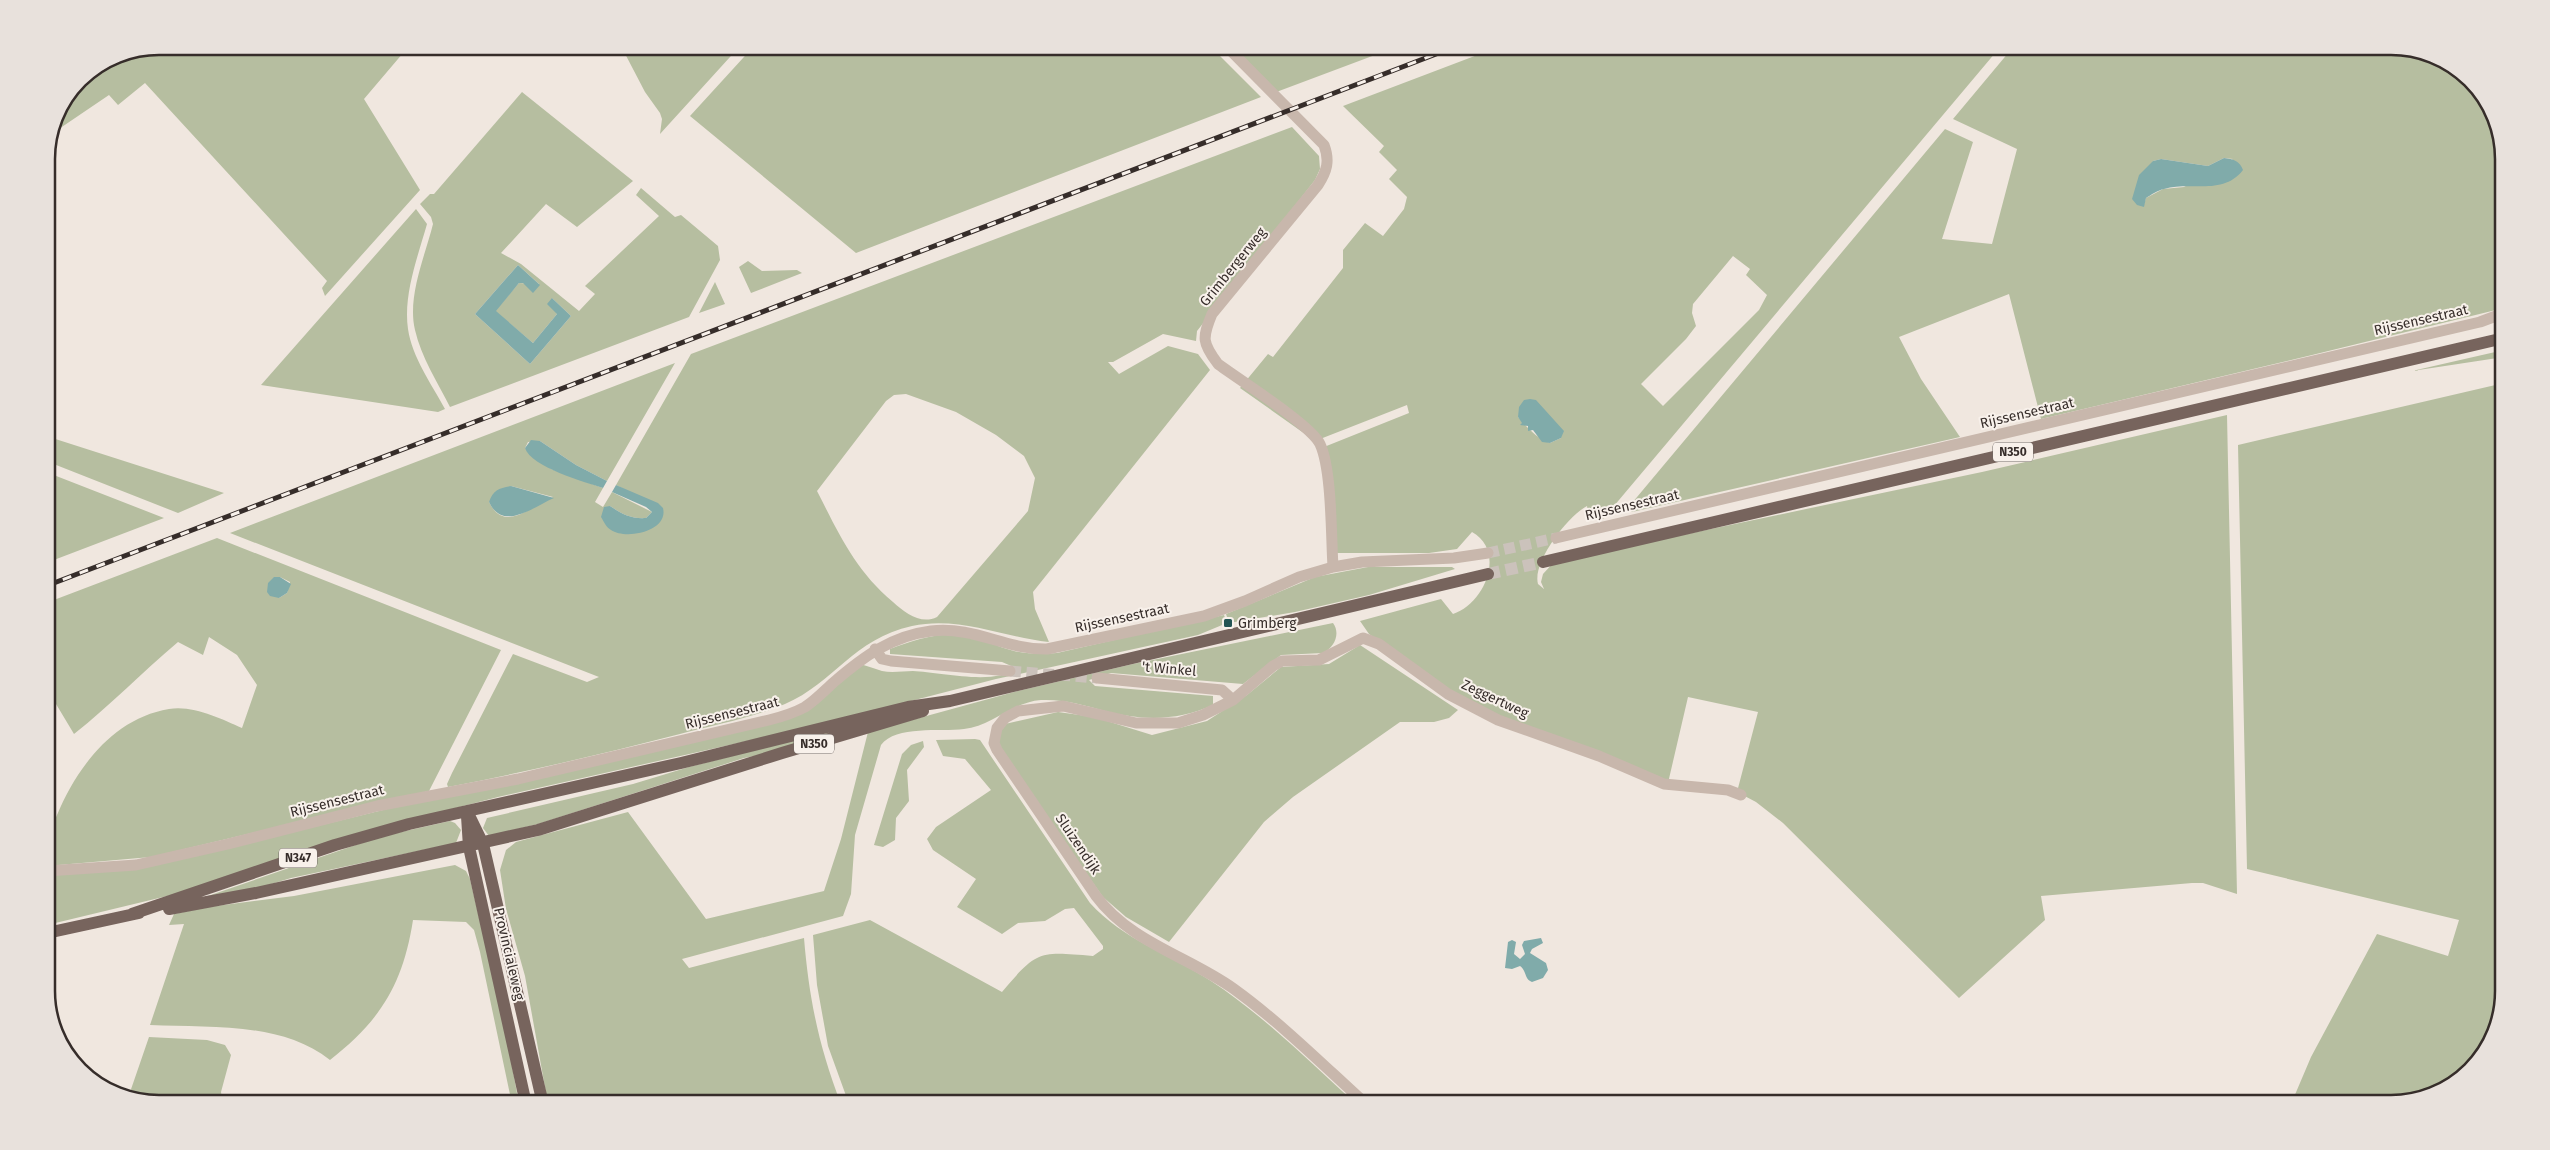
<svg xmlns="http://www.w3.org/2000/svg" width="2550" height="1150" viewBox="0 0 2550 1150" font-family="'Fira Sans',sans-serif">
	<rect width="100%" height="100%" fill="#f0e7df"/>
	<path fill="#b6bea0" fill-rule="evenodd" d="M159 46H409L364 99 420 190 325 296 322 288 327 281 145 83 118 105 109 95 50 135 55 116 79 79 116 55Z
		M621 46H740L660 134 662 119 660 113 645 92Z
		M754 46H1210L1261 97 856 253 690 116Z
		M1222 46H1399L1271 94Z
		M1501 46H2001L1603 519 1589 516 1587 506C1568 516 1532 562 1538 584L1544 589 1541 582 1543 574 1554 562 1982 472 2227 415 2237 894 2203 883H2192L2041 896 2045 920 1959 998 1783 823 1756 802 1737 792 1758 712 1688 697 1668 783 1494 714 1458 697 1369 634 1360 621 1441 599 1453 614C1484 604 1507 552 1472 532L1457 549 1429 553H1336L1319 449 1409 413 1407 405 1315 441 1240 388 1268 354 1273 357 1343 268V250L1365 223 1383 236 1404 209 1407 197 1389 179 1397 170 1379 152 1384 146 1343 106ZM1733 256 1750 269 1746 275 1767 295 1759 310 1663 406 1641 384 1686 339 1696 326 1692 313 1693 304ZM1520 415 1561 438 1550 443C1536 438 1527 427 1518 417Z
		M2014 46H2391L2434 55 2485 96 2504 152V308L2312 355 2041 419 2009 294 1899 337 1921 379 1960 437 1632 512 1628 508 1632 503 1945 129 1973 142 1942 239 1992 244 2017 149 1953 119ZM2224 158 2233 159 2184 187 2163 189 2146 198 2143 207 2153 161 2161 159 2208 166Z
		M522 92 633 181 577 227 546 204 501 253 521 264 579 311 595 294 585 286 659 216 636 195 641 188 675 217 681 215 718 246 720 260 689 317 450 407C438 383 421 357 415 330 407 297 425 256 433 224L431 217 420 204 430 194H434ZM518 265 539 284 519 283 495 311 533 343 557 314 552 298 571 316 530 364 475 314Z
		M1292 127 1319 156 1320 169 1315 180 1197 331 1196 341 1163 334 1113 362H1108L1119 374 1168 346 1198 354 1210 370 1033 592 1035 609 1049 642C1002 637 960 616 912 626 853 639 834 683 785 704 752 718 714 725 680 734 603 754 526 772 448 787L447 784 452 773 513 654 587 682 599 677 230 533 675 363 607 481 576 465 540 441 528 442 525 448 551 469 603 488 595 502 603 507 612 492 652 512 646 518C631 519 622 514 610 506L606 525 662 517 635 495 616 485 691 354ZM906 394 956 412 996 435 1024 456 1035 478 1028 511 937 617C921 625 905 613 893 602 855 570 839 534 817 491L886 401 894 395ZM511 486 553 497C547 501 538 504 532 508 515 518 500 524 489 502Z
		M416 209 427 224C418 256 403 295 408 329 412 357 432 385 445 409L438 412 261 385Z
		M748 261 762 271 797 270 802 273 751 293 739 267Z
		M715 282 725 304 699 313Z
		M2504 350V357L2412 371Z
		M2504 383V991L2495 1034 2453 1085 2391 1104H2315L2294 1097 2311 1057 2377 934 2448 956 2459 920 2247 869 2238 445Z
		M46 436 224 493 178 513 46 461Z
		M46 472 164 518 46 563Z
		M217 538 501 650 429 791 151 857 47 866C47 858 45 848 47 839 48 831 54 822 57 815 77 767 114 718 169 709 194 705 221 719 242 728L257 685 237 655 209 637 203 655 178 642C142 672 111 705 74 734L47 689 46 603ZM280 577 290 582 287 593 279 598Z
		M1368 567H1452L1455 569 1369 595 1295 612 1229 623 1226 614 1315 577Z
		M1224 615 1227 623 1198 635 996 679 818 725 498 797 386 826 188 891 47 925V875L215 851 424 800 776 722 860 664C868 666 875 669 882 671 892 673 903 671 913 671 939 672 996 686 1016 668L1002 662 890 654V649C914 640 941 631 966 636 983 639 998 647 1014 651 1029 654 1043 654 1057 653Z
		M1333 623C1341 634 1334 648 1323 653L1281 655 1243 684 1111 673 1089 680 1095 686 1213 696V705C1178 721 1142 721 1105 711 1084 705 1064 699 1041 700 1013 702 992 726 964 729 940 732 896 725 881 745L855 835 851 894 843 916 682 959 689 968 804 938C809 999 819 1047 841 1104H548L525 976 506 909 500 870 506 850 516 842 628 812 706 919 824 891 841 839 868 732 1014 692 1133 664Z
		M1360 645 1458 710 1449 718 1434 722H1400L1293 797 1264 822 1169 942 1126 917 1103 897 1000 752 997 738 1005 724 1058 712 1094 717 1152 735 1207 721 1247 695 1281 667 1329 664Z
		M927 706 771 753 744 758 538 824 489 836 483 828 487 818 633 784 689 767Z
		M975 739 980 740 1090 903C1122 939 1171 955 1211 981 1263 1015 1310 1062 1356 1104H1117L1109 1099 1095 1104H849L828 1046 817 985 813 935 870 920 1002 992C1038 949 1040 952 1093 956L1103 949V946L1074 908 1065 909 1045 921 1018 923 1002 934 957 907 976 879 933 850 927 839 936 827 991 790 965 759 943 756 936 740Z
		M923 741 924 747 907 770 909 801 896 818 895 840 883 847 874 845 902 754 911 745Z
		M450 821 455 823 461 830 456 843 291 878 258 888 202 898 379 837Z
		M455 865 466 871 470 879 505 1028 519 1104H512L480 952 474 930 466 922 413 920C403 984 381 1020 330 1060 280 1021 210 1028 150 1025L184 924 169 925 174 914 208 907 294 896Z
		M149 1037 207 1040 225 1045 231 1055 221 1092 223 1104H159L128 1098Z"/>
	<path fill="#80abaa" d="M2224 158C2233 159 2240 161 2243 170 2223 196 2191 181 2164 189 2158 190 2151 195 2146 198L2144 207 2137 205 2132 199 2139 175 2153 161 2161 159 2208 166Z
		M518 265 540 285 533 293 523 283H519L496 311 533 343 557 314 547 304 552 298 571 316 530 364 475 314Z
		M1530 399 1536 400 1564 431 1561 438 1550 443 1542 442 1533 430 1528 431V426L1520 425 1522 423 1518 417 1519 407 1524 400Z
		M531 440 540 441 576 465 607 481 603 488C585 482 531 467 525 448Z
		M616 485 658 503 663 508C669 532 625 540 611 530 606 527 604 522 601 517L604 507 610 506C622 514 631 519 646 518L652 512 646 507 612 492Z
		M511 486 554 498C533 507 503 532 489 502 493 490 499 488 511 486Z
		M274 577H280L291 584 287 593 279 598 270 596 267 592 268 583Z
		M1541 938 1543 943 1532 949 1530 953 1546 963 1548 970 1543 978 1532 982C1524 979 1527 971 1520 966L1512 969 1505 968 1508 942 1512 940 1516 942 1514 954 1520 959 1525 954 1522 945 1524 941Z"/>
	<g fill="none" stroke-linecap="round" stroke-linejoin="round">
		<path stroke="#cbc2bb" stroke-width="11" stroke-dasharray="11 5.5" stroke-linecap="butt" d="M1488 553 1556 538
			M1010 671 1097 678"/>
		<path stroke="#cbc2bb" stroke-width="12" stroke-dasharray="12 6" stroke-linecap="butt" d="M1488 574 1543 562"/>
		<path stroke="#c8b7ac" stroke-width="11" d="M1226 46 1324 145C1330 161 1327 171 1318 185L1212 314C1202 338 1202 343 1218 364 1238 379 1311 425 1320 444 1332 470 1331 536 1333 567
			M1556 538 2480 322 2504 313
			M875 649 882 659 891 661 1010 671
			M1097 678 1222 690 1233 700
			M47 871 136 865 228 844 377 806 518 779 769 720C781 717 794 713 805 707 816 700 825 690 834 682 863 657 891 636 931 631 975 626 1006 650 1047 649L1204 616 1245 601 1299 577 1333 567 1362 562 1454 558 1488 553
			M1366 1104C1323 1065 1281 1023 1234 989 1188 956 1131 943 1096 896L997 750 994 743 997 728 1005 718 1018 711 1063 706 1136 723H1178L1203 715 1233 700 1273 666 1282 661 1319 660 1363 638 1379 644 1448 694 1498 720 1599 756 1664 784 1728 790 1741 795"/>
		<path stroke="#77645d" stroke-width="12" d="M1543 562 2504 338
			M467 811 483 844 543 1104
			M467 816 469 847 526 1104
			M169 909 256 893 538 830 782 753 923 711
			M132 914 335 845 409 824 681 763 908 707 950 701 1488 574
			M47 933 139 913"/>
		<defs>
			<path id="rail" d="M46 586 1457 46"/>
		</defs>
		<use href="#rail" stroke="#362d2a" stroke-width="5"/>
		<use href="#rail" stroke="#f8f1eb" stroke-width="3" stroke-dasharray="9" stroke-linecap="butt"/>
	</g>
	<rect fill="#235454" stroke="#f8f1eb" stroke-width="2" x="1223" y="618" width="10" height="10" rx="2.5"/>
	<g text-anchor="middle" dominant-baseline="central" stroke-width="4" stroke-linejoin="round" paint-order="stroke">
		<g fill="#f8f1eb" stroke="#706864" stroke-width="1">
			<rect x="1993" y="442.5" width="40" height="19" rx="4"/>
			<rect x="794" y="734.5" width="40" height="19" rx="4"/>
			<rect x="279" y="848.5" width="38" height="19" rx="4"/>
		</g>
		<g font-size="12" font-weight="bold" fill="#362d2a">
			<text x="2013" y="452">N350</text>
			<text x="814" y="744">N350</text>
			<text x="298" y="858">N347</text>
		</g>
		<g font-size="14" fill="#362d2a" stroke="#f8f1eb">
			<text transform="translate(1233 267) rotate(-51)">Grimbergerweg</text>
			<text transform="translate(2421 320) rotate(-13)">Rijssensestraat</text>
			<text transform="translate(2027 413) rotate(-13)">Rijssensestraat</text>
			<text transform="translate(1632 505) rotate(-13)">Rijssensestraat</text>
			<text transform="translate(1122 618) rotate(-12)">Rijssensestraat</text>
			<text transform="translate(1169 669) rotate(5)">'t Winkel</text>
			<text transform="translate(1495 699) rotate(25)">Zeggertweg</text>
			<text transform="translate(732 713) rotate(-14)">Rijssensestraat</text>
			<text transform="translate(337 801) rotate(-14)">Rijssensestraat</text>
			<text transform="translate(1078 844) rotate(56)">Sluizendijk</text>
			<text transform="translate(509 954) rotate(77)">Provincialeweg</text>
		</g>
		<g font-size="14" fill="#362d2a" stroke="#f8f1eb" text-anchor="start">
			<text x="1238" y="623">Grimberg</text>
		</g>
	</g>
	<path d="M0 0H2550V1150H0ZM159 55H2391A104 104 0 0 1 2495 159V991A104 104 0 0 1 2391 1095H159A104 104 0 0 1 55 991V159A104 104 0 0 1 159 55Z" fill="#e8e1dc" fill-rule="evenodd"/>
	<path fill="none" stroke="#362d2a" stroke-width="2.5" d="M159 55H2391A104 104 0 0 1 2495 159V991A104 104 0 0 1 2391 1095H159A104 104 0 0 1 55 991V159A104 104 0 0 1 159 55Z"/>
</svg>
